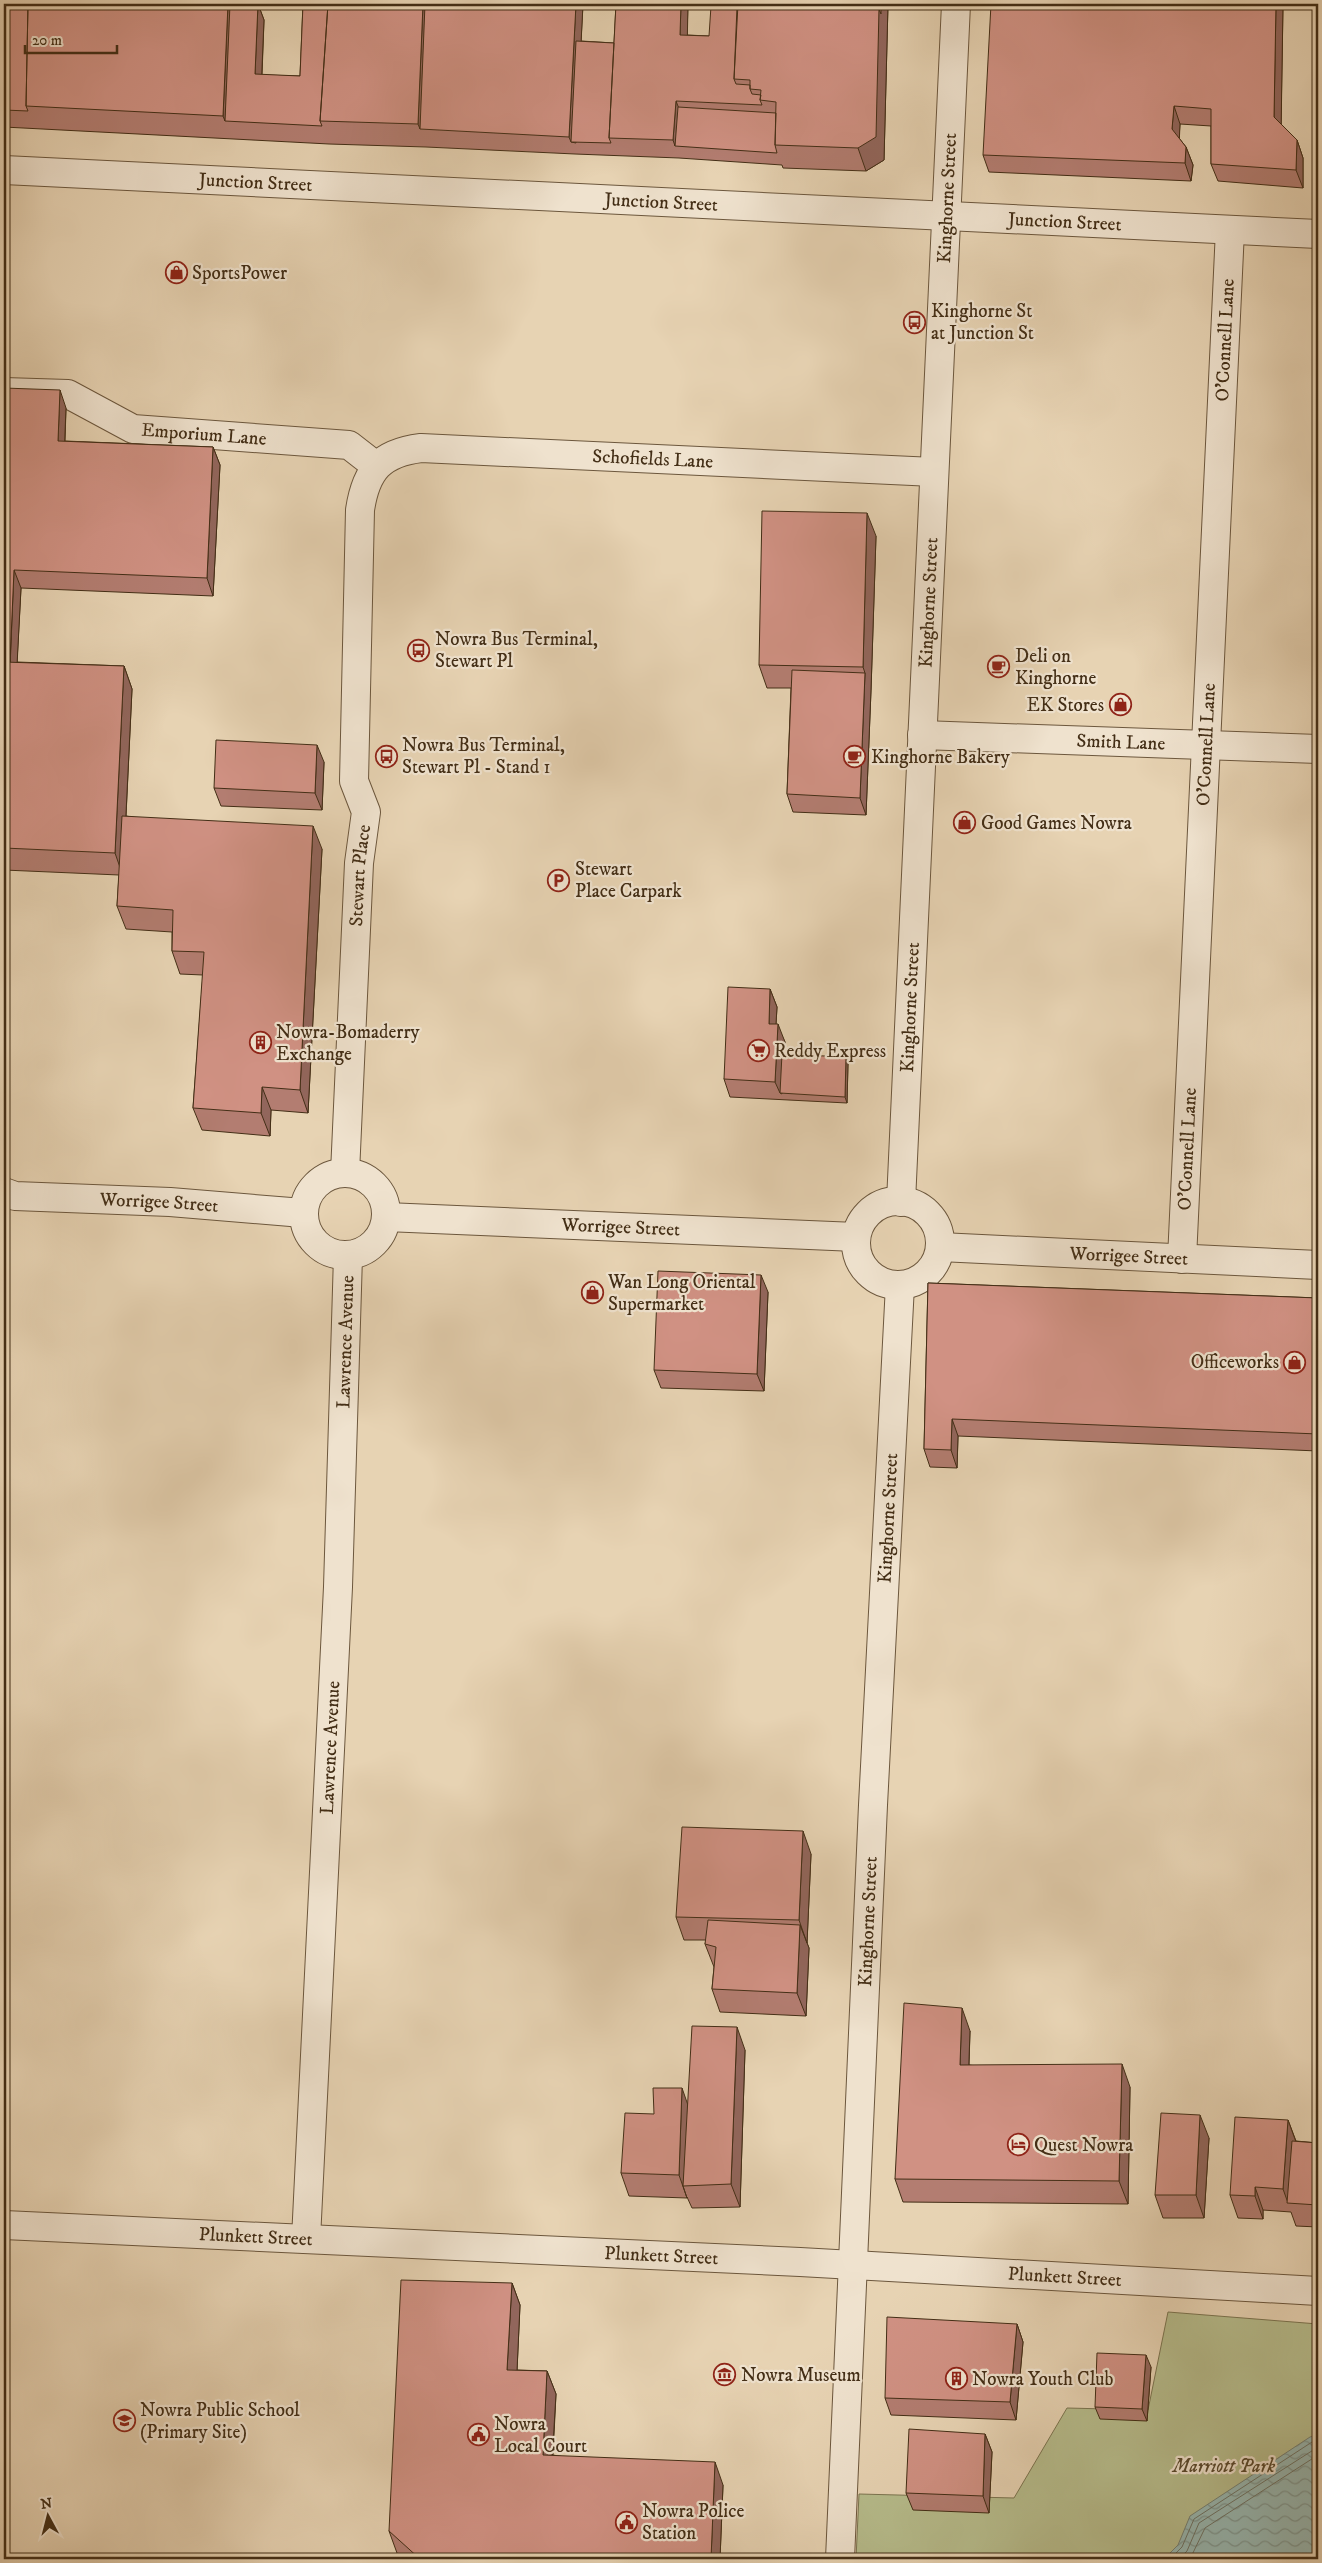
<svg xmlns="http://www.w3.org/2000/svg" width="1322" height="2563" viewBox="0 0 1322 2563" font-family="'IM FELL DW Pica',serif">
	<defs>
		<pattern id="water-waves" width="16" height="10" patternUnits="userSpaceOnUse" patternTransform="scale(1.25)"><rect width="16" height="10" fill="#97b7b1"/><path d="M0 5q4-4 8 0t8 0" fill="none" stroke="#7d958f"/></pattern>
	</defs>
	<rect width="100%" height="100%" fill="#e7d3b3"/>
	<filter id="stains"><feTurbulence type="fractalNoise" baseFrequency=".004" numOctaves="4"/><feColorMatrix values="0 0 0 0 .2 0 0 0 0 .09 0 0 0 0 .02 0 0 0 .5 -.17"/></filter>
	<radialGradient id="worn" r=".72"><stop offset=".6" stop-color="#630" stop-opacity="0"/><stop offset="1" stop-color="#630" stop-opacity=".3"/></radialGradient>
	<path fill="#b6bc8c" stroke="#7c7551" d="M1168 2312 1318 2324V2559H856L859 2494 1014 2498 1067 2408 1148 2410Z"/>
	<path fill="url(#water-waves)" stroke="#758073" d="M1318 2435V2559H1160L1165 2558 1178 2545 1190 2516 1310 2437Z"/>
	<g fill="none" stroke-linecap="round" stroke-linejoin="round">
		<path stroke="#6d7264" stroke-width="1" d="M1170 2559 1182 2547 1194 2519 1312 2442 1318 2440
			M1179 2559 1187 2551 1199 2523 1318 2447
			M1190 2559 1205 2528 1318 2455"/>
		<defs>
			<g id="minor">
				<path id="s1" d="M4 170 1318 234"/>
				<path id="s2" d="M4 392 68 394 133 429 349 445 376 466"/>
				<path id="s3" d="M922 735 1318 749"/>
				<circle cx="345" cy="1214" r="41"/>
				<path id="s4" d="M345 1173 359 863 366 812 354 781 360 510C366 470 381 453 421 448L934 472"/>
				<path id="s5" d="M4 1192 15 1196 170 1202 303 1213"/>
				<circle cx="898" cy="1243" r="42"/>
				<path id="s6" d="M901 1202 956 4"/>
				<path id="s7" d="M386 1217 856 1237"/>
				<path id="s8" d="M940 1247 1318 1265"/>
				<path id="s9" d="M1182 1259 1230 230"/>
				<path id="s10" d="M306 2239 338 1587 348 1256"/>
			</g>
			<g id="tertiary">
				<path id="s11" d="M4 2225 800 2262 1318 2291"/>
				<path id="s12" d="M840 2559 873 1805 900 1285"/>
			</g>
		</defs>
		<use href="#minor" stroke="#6c573d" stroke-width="30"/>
		<use href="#tertiary" stroke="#6c573d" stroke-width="30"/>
		<use href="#minor" stroke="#efe2ce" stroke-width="28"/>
		<use href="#tertiary" stroke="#efe2ce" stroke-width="28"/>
	</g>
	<path fill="#b37d71" stroke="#432e16" d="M4 4H258L264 20 262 75 300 76 303 4H583L581 41 614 43 616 4H688L687 35 709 36 737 7 738 4H888L884 160 866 171 783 168 782 165 679 158 575 154 426 147 329 144 4 127Z
		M1283 4 1281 124 1297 140 1303 158V188L1218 181 1211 164V126L1180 124 1179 138 1186 147 1193 165 1191 181 989 172 983 155Z
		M4 388 66 408 65 441 213 447 220 465 213 596 21 588 17 662 124 666 132 689 126 816 322 849 308 1113 271 1110 270 1136 202 1130 193 1108 203 975 180 974 172 951V932L126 929 117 906 119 875 4 870Z
		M876 536 871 690 866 815 793 812 787 794 791 688H767L759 665Z
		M324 762 322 810 221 806 214 788Z
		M770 989 777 1007 776 1024 785 1042 784 1055 848 1063 847 1103 730 1097 724 1079Z
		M928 1283 1318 1298V1451L958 1436 957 1468 930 1467 924 1449Z
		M768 1292 764 1391 661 1388 654 1370Z
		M811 1854 807 1943 809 1948 806 2016 720 2012 712 1989 714 1967 705 1944 706 1940H684L676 1917Z
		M970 2031 969 2065 1130 2087 1128 2204 903 2202 895 2179Z
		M745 2050 740 2207 692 2208 687 2197V2198L629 2196 621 2173 654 2114 688 2105Z
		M1288 2120 1296 2141 1318 2143V2227L1296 2226 1291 2212 1263 2210V2219L1238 2218 1230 2195Z
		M1209 2138 1204 2218H1163L1155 2195Z
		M512 2283 520 2305 517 2370 547 2371 556 2394 553 2455 723 2485 720 2559H404L397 2553 389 2531Z
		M1017 2324 1023 2342 1016 2420 891 2415 885 2398Z
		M1151 2367 1147 2421 1100 2419 1095 2407Z
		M985 2434 992 2452 989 2513 913 2510 906 2493Z"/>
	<path fill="#92665c" stroke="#432e16" d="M228 4H237L225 121 223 116Z
		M258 4 264 20 261 92 255 74Z
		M423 4H432L420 129 418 124Z
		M576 4H583L576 143 571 142 569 137Z
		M681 4H688L687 53 680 35Z
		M881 4H888L884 160 866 171 858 148 879 9Z
		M1276 4H1283L1281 135 1274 117Z
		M676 101 683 119 675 146 673 140Z
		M1174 106 1180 124 1179 147 1172 129Z
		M1297 140 1303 158V188L1296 170Z
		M1186 147 1193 165 1191 181 1185 163Z
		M60 390 66 408 64 458 58 441Z
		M213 447 220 465 213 596 207 578Z
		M867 513 876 536 871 690 866 815 860 798 865 673 863 667Z
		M14 570 21 588 16 685 10 668Z
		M124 666 132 689 123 876 115 853Z
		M317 745 324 762 322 810 315 793Z
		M313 826 322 849 308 1113 300 1090Z
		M770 989 777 1007 775 1041 769 1024Z
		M778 1024 785 1042 782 1094 780 1093 775 1082Z
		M846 1057 848 1063 847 1103 845 1097Z
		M262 1087 271 1110 270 1136 261 1113Z
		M761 1275 768 1292 764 1391 757 1374Z
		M952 1419 958 1436 957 1468 951 1450Z
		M803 1831 811 1854 807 1943 799 1920Z
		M800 1925 809 1948 806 2016 797 1993Z
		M962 2008 970 2031 968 2088 960 2065Z
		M737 2027 745 2050 740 2207 731 2184Z
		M1122 2064 1130 2087 1128 2204 1119 2181Z
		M682 2088 690 2111 683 2186 687 2198 679 2175Z
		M1200 2115 1209 2138 1204 2218 1196 2195Z
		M1288 2120 1296 2142 1288 2203 1283 2189Z
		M1255 2187 1263 2210V2219L1255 2196Z
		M512 2283 520 2305 516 2393 507 2370Z
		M1017 2324 1023 2342 1016 2420 1010 2402Z
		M1146 2355 1151 2367 1147 2421 1142 2409Z
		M547 2371 556 2394 551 2478 543 2455Z
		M985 2434 992 2452 989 2513 983 2496Z
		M715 2462 723 2485 720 2559H711Z"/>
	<path fill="#d09183" stroke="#432e16" d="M4 4H28L26 106 28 111 4 110Z
		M28 4H228L223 116 26 106Z
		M230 4H258L255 74 300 76 303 4H328L320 121 322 126 225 121Z
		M328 4H423L418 124 320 121Z
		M425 4H576L569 137 420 129Z
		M616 4H681L680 35 709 36 711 6 737 7 734 79 736 84 750 85V89L752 94 761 95 760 100 762 105 676 101 673 140 609 138Z
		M738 4H778L879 9 876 137 858 148 775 145 776 102 760 100 761 90 750 89V80L734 79Z
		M778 4H881V14L879 9Z
		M991 4H1276L1274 117 1297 140 1296 170 1211 164V109L1174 106 1172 129 1186 147 1185 163 983 155Z
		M576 41 614 43 609 138 611 143 571 142Z
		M678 107 776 113 775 145 777 153 675 146Z
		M4 388 60 390 58 441 213 447 207 578 14 570 10 662H4Z
		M762 511 867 513 863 667 759 665Z
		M4 662 124 666 115 853 4 848Z
		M792 670 865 673 860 798 787 794Z
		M216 740 317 745 315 793 214 788Z
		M122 816 313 826 300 1090 262 1087 261 1113 193 1108 204 952 172 951 173 910 117 906Z
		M728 987 770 989 769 1024H778L775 1082 724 1079Z
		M782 1054 846 1057 845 1097 780 1093Z
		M658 1271 761 1275 757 1374 654 1370Z
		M928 1283 1318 1298V1434L952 1419 951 1450 924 1449Z
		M682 1827 803 1831 799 1920 676 1917Z
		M708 1920 800 1925 797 1993 712 1989 716 1947 705 1944Z
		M904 2003 962 2008 960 2065 1122 2064 1119 2181 895 2179Z
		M692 2026 737 2027 731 2184 683 2186Z
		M653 2088H682L679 2175 621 2173 625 2113 654 2114Z
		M1161 2113 1200 2115 1196 2195H1155Z
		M1235 2117 1288 2120 1283 2189 1255 2187V2196L1230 2195Z
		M1292 2141 1318 2143V2205L1287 2203Z
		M401 2280 512 2283 507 2370 547 2371 543 2455 715 2462 711 2559H420L389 2531Z
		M887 2317 1017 2324 1010 2402 885 2398Z
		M1097 2353 1146 2355 1142 2409 1095 2407Z
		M909 2429 985 2434 983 2496 906 2493Z"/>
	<defs>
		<symbol id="shop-ring" viewBox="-11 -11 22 22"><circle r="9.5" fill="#efe2ce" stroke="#8f2418" stroke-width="1.5"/><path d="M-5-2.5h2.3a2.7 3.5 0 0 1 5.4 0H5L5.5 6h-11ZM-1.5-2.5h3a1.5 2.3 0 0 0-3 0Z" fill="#8f2418"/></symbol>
		<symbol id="bus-ring" viewBox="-11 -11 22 22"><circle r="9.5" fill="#efe2ce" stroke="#8f2418" stroke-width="1.5"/><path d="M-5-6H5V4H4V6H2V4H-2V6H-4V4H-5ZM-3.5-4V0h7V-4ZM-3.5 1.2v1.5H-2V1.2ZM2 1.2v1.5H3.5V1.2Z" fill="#8f2418"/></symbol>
		<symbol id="cafe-ring" viewBox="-11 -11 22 22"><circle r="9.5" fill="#efe2ce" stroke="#8f2418" stroke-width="1.5"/><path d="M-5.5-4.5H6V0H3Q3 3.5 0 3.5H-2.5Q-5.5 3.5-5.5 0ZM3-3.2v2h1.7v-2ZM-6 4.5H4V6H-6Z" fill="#8f2418"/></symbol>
		<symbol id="parking-ring" viewBox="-11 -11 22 22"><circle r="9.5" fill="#efe2ce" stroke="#8f2418" stroke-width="1.5"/><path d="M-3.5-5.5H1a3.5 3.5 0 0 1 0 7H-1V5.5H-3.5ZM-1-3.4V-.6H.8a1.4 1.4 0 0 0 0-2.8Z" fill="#8f2418"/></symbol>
		<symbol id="building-ring" viewBox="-11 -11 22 22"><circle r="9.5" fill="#efe2ce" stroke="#8f2418" stroke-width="1.5"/><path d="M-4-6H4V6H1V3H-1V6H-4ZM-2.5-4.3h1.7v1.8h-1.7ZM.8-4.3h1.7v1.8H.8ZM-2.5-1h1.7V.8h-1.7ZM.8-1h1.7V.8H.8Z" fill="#8f2418"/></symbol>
		<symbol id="supermarket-ring" viewBox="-11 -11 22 22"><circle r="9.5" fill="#efe2ce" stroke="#8f2418" stroke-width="1.5"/><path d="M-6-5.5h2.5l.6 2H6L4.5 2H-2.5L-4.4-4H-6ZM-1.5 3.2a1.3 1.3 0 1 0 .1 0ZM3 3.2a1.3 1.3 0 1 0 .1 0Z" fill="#8f2418"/></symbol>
		<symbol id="hotel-ring" viewBox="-11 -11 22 22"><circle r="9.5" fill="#efe2ce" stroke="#8f2418" stroke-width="1.5"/><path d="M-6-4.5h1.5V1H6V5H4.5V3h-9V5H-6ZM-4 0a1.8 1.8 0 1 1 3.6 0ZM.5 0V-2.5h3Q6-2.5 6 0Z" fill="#8f2418"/></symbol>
		<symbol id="museum-ring" viewBox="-11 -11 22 22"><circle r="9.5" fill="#efe2ce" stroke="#8f2418" stroke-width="1.5"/><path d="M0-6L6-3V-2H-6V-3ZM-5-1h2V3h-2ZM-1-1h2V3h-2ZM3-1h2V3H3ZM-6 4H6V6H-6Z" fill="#8f2418"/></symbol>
		<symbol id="school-ring" viewBox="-11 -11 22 22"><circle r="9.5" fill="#efe2ce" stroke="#8f2418" stroke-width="1.5"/><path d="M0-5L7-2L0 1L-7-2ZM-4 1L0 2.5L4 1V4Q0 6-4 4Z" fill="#8f2418"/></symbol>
		<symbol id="civic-ring" viewBox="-11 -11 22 22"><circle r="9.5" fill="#efe2ce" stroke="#8f2418" stroke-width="1.5"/><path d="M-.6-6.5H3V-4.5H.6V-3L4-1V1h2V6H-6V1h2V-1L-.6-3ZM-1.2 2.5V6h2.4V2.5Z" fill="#8f2418"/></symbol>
	</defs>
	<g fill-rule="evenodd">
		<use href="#shop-ring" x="164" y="260" width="25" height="25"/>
		<use href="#bus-ring" x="902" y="310" width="25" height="25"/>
		<use href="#bus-ring" x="406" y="638" width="25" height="25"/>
		<use href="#cafe-ring" x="986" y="654" width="25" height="25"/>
		<use href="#shop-ring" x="1108" y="692" width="25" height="25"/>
		<use href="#bus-ring" x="374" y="744" width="25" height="25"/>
		<use href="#cafe-ring" x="842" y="744" width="25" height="25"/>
		<use href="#shop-ring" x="952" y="810" width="25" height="25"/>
		<use href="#parking-ring" x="546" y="868" width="25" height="25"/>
		<use href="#building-ring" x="248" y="1030" width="25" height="25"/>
		<use href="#supermarket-ring" x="746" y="1038" width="25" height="25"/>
		<use href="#shop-ring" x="580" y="1280" width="25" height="25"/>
		<use href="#shop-ring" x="1282" y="1350" width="25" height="25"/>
		<use href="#hotel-ring" x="1006" y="2132" width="25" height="25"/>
		<use href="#museum-ring" x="712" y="2362" width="25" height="25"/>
		<use href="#building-ring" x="944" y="2366" width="25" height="25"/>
		<use href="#school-ring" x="112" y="2408" width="25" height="25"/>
		<use href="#civic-ring" x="466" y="2422" width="25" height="25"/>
		<use href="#civic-ring" x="614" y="2510" width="25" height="25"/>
	</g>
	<g text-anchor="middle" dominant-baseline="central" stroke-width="4.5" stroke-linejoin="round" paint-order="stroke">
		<g font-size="19" fill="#432e16" stroke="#efe2ce">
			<text stroke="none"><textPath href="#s1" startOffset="252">Junction Street</textPath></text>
			<text stroke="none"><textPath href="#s6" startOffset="1005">Kinghorne Street</textPath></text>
			<text stroke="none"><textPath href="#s1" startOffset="658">Junction Street</textPath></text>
			<text stroke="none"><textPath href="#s1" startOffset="1062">Junction Street</textPath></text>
			<text stroke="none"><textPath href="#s9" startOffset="920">O'Connell Lane</textPath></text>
			<text stroke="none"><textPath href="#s2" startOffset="209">Emporium Lane</textPath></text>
			<text stroke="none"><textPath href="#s4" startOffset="994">Schofields Lane</textPath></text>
			<text stroke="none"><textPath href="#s6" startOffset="600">Kinghorne Street</textPath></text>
			<text stroke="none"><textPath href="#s3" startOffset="199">Smith Lane</textPath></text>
			<text stroke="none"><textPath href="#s9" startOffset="515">O'Connell Lane</textPath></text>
			<text stroke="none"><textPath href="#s4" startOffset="298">Stewart Place</textPath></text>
			<text stroke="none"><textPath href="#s6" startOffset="195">Kinghorne Street</textPath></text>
			<text stroke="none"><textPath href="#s9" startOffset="110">O'Connell Lane</textPath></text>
			<text stroke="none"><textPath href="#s5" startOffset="156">Worrigee Street</textPath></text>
			<text stroke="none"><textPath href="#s7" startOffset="235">Worrigee Street</textPath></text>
			<text stroke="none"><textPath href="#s8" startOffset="189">Worrigee Street</textPath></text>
			<text stroke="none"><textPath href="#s10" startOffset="898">Lawrence Avenue</textPath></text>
			<text stroke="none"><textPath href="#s12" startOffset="1042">Kinghorne Street</textPath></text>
			<text stroke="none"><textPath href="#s10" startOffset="492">Lawrence Avenue</textPath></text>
			<text stroke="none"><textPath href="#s12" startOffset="638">Kinghorne Street</textPath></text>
			<text stroke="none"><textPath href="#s11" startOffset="252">Plunkett Street</textPath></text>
			<text stroke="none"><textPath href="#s11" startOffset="658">Plunkett Street</textPath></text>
			<text stroke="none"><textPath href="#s11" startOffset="1062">Plunkett Street</textPath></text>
		</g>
		<g font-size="19" fill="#432e16" stroke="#efe2ce" text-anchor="start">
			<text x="192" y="273">SportsPower</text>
			<text x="931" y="311">Kinghorne St<tspan x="931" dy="22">at Junction St</tspan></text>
			<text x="435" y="639">Nowra Bus Terminal,<tspan x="435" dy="22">Stewart Pl</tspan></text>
			<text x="1015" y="656">Deli on<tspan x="1015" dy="22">Kinghorne</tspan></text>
			<text x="1104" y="705" text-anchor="end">EK Stores</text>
			<text x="402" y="745">Nowra Bus Terminal,<tspan x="402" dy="22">Stewart Pl - Stand 1</tspan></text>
			<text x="871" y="757">Kinghorne Bakery</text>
			<text x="981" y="823">Good Games Nowra</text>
			<text x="575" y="869">Stewart<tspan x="575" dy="22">Place Carpark</tspan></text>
			<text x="276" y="1032">Nowra-Bomaderry<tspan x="276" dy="22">Exchange</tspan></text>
			<text x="774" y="1051">Reddy Express</text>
			<text x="608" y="1282">Wan Long Oriental<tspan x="608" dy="22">Supermarket</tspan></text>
			<text x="1279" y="1362" text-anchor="end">Officeworks</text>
			<text x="1034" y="2145">Quest Nowra</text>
			<text x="741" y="2375">Nowra Museum</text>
			<text x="972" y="2379">Nowra Youth Club</text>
			<text x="140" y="2410">Nowra Public School<tspan x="140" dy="22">(Primary Site)</tspan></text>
			<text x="494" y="2424">Nowra<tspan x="494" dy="22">Local Court</tspan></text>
			<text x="642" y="2511">Nowra Police<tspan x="642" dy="22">Station</tspan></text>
		</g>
		<g font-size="19" font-style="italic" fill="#5a4a2e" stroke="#efe2ce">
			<text x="1224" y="2466">Marriott Park</text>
		</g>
	</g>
	<rect width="1322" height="2563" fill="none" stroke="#e7d3b3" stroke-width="20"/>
	<rect x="5" y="5" width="1312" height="2553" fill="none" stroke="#432e16" stroke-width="2.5"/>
	<rect x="10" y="10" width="1302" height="2543" fill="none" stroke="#432e16"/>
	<g transform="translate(48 2516) rotate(353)" stroke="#efe2ce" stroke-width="4" paint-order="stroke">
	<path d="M0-4L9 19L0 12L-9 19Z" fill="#432e16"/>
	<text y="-8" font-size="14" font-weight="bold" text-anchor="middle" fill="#432e16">N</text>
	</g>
	<path d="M25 45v8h92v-8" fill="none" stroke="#432e16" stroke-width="2.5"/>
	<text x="32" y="45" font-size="15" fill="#432e16" stroke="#efe2ce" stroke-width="4" paint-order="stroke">20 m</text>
	<rect width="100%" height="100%" filter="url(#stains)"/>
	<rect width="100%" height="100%" fill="url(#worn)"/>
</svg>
